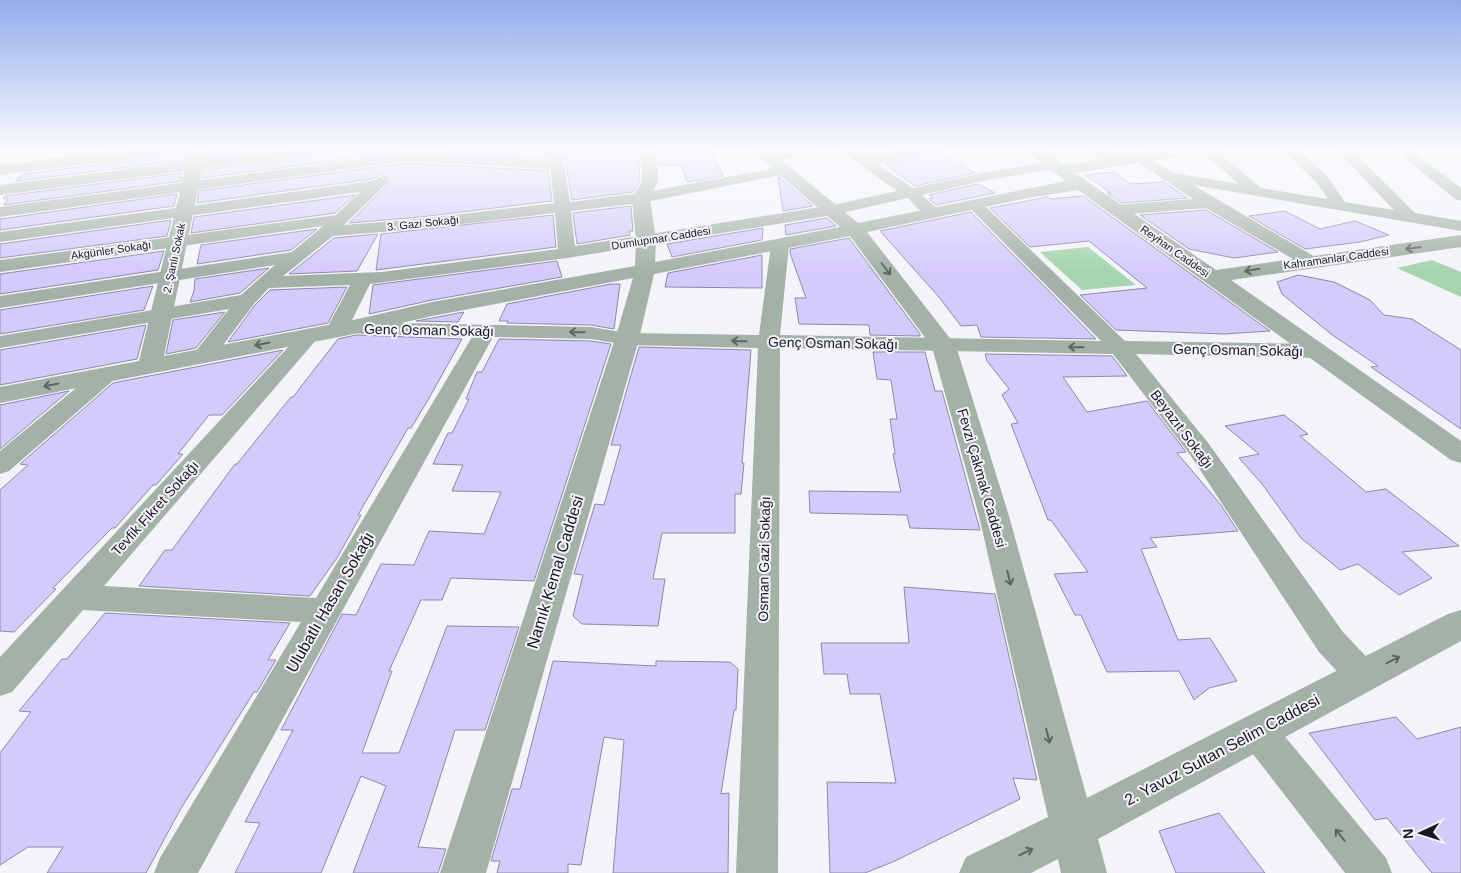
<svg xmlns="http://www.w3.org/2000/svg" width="1461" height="873" viewBox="0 0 1461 873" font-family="Arial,sans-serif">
	<rect width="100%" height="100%" fill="#f4f3fa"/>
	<path fill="#a5d5ae" d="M1088 247 1136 285 1082 290 1040 252Z
		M1432 260 1461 272V297L1397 268Z"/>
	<path fill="#d5cafc" stroke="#8f88a7" d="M183 150H188L186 160 16 181 22 174 159 157 168 152Z
		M208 150H265L206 157Z
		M325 150H546L547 158 406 151 202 178 204 170 316 156Z
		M564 150H638L640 181 633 192 572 200Z
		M658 150H711L723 176 687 182 681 165H659Z
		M925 150H934L975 173 915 186 884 164 921 155Z
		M406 163 548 171 552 201 420 217 349 223 389 183 386 178 381 175 371 179 197 203 199 191Z
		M1114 172 1130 184 1164 182 1187 198 1122 203 1107 193H1111L1085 175Z
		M182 173 181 181 4 205 8 198 3 199 5 196Z
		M778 177H779L813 206 783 211Z
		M978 184 995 193 936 205 929 199 933 198 929 195Z
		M177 194 174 206 0 230V219Z
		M355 195 335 213 191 233 194 217Z
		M1083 196 1270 331 1224 334 1116 330 1080 295 1147 288 1089 241 1030 247 990 208 1047 197 1051 199Z
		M631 206 633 231H629L630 235 577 244 573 213Z
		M1206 210 1278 252 1234 258 1189 249 1140 215Z
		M1285 211 1320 229 1355 221 1389 235 1360 242 1305 249 1249 216Z
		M971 212 1096 339 981 337 977 325 961 326 939 297 880 231Z
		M553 215 556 247 376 270 381 234Z
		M827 218 836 226 786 235 785 225Z
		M171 220 167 236 0 258V244Z
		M763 228 762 240 672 257 667 244Z
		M317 229 291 250 197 264 201 245Z
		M378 234 357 271 289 274 334 238Z
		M849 238 920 334V336L870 335 869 325 799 324 795 298H806L790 253V249Z
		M164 251 158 270 0 294V274Z
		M762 255V288L665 287 668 273Z
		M557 261 562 277 432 300 369 314 373 285Z
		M269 268 240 293 190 302 194 291 195 279Z
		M1298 275 1334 282 1370 300 1384 315 1412 319 1461 350V429L1371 367 1378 366 1331 334 1282 294 1277 282Z
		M611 284H620L614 329 591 325 507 323 508 321H499L507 304Z
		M153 286 144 310 0 334V310Z
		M347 287 328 323 228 342 255 305 270 290Z
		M225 312 196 348 166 354 173 320Z
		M464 312 458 322 416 321Z
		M146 325 137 359 0 385V350Z
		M356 335 462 339 428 400 411 428H408L358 515H361L337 558 310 596 139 586 165 550H172L235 464H237L291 397H293L338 339Z
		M499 339 591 341 611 344 534 581 451 578 442 600H421L389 671H392L362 753H399L447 626 519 627 485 730H455L418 847 446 849 438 873H353L386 786 361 776 321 873H235L260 823 245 822 293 730H281L342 614 356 615 381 564 414 565 429 531 484 534 501 492 452 491 463 465 433 464 448 433H452L469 399H466L477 372H482Z
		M639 347 751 350 742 463H744L741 494H735V533H662L653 579H665L658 626 582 624 573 616 583 575 574 574 595 504 604 505 621 445H611Z
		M283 350 222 415H209L178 454H183L156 485H153L115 528H112L53 588 56 589 14 632 0 631V490L28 465 20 464 113 383Z
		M873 352H925L935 391H942L980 530 910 528 907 515 810 513 809 491 901 492 893 454H895L890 419H897L891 380 877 379Z
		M985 354 1112 356 1127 376 1063 377 1087 412 1147 401 1186 452 1177 453 1221 505 1238 531 1150 538 1157 547 1141 549 1178 640 1210 638 1237 681 1209 688 1194 700 1179 671 1107 672 1081 615H1075L1054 574 1088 572 1051 520H1048L1011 424 1018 423 1002 395 1009 389 987 361Z
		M69 391 0 449V405Z
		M1284 415 1308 434 1300 436 1366 492 1386 489 1459 546 1402 552 1432 578 1399 595 1358 564 1340 570 1301 538 1262 484 1239 458 1259 454 1225 426Z
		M904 587 995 594 1037 780 1013 778 1020 799 895 861 865 873H830L827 782 896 783 880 694H850L847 674H824L821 643H909Z
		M105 613 290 623 268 660H276L257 692H254L180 810 146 873H47L63 847H28L0 865V753L31 712 19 711 62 659H67Z
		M553 661 656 666V661L730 662 738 669 736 710H734L721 794 729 793 728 873H613L624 740 604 737 581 865 568 864V873H497L500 861H491L512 789H520Z
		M1396 717 1417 739 1461 727V873H1432L1387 818 1375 820 1309 733Z
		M1219 813 1265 873H1176L1159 831Z"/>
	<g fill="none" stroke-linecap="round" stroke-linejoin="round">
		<path fill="#a4b1a6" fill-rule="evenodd" d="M281 150H323L316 154 0 195V185Z
			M548 150H562L570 202 641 193 785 166 790 167 792 170 790 173 785 174 641 203 571 211 575 246 833 205 897 191 840 150H857L867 157 898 150H923L921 153 877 164 913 188 987 172 1053 161 1058 162 1060 165 1058 168 1053 169 987 180 922 195 942 213 940 216C926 220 917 207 908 198L833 215 567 258 370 284 351 322 591 327 627 333 759 335 771 245 774 241 780 240 786 241 789 245 780 335 1101 341 967 205 969 202H981L1125 341 1317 344 1325 346 1328 351 1325 356 1317 358 1136 354 1209 444 1343 632 1374 665 1379 675 1374 685 1362 690 1350 685 1319 652 1191 456 1113 354 780 348 778 873H736L758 348 627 345 591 339 493 337 198 873H154L160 858 301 622 83 610 12 692 0 696V657L303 331 310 329 317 331 321 335 317 339 104 586 316 598 472 337 344 333 336 336 329 334 326 330 350 285 269 288 254 304 211 361 203 363 195 361 192 356 229 309 0 348V336L241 295 275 265 0 308V296L292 252 323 226 0 272V260L336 215 360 192 0 242V232L372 181 380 177 385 179 388 182 385 185 344 225 420 219 554 203 550 169 406 161 0 217V207L406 153 549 160ZM555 213 558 249 382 272 283 276 333 236 420 229Z
			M786 150H813L811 153 769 162 764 161 762 158 764 155Z
			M1087 150C1100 150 1117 150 1126 161L1124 164C1113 167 1099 158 1089 153Z
			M1200 150H1216L1261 188 1328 199 1316 182 1282 150H1298L1327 176 1345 202 1394 210 1337 150H1352L1415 213 1461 221V231L1193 185 1317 258 1320 262 1317 266 1311 267 1305 266 1206 208 1117 215 1111 213 1109 210 1111 207 1117 205 1193 199 1135 160 1133 157 1135 154 1140 153 1174 173 1239 184Z
			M1395 150H1411L1461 188V201L1455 199Z
			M107 367 115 369 118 374 115 379 9 471 0 474V451L99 369Z
			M1259 716 1272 721 1386 858 1392 873H1345L1246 745 1241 733 1246 721Z"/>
		<path fill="#a4b1a6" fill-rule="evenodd" d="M121 150H167L164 153 159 155 0 175V165Z
			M190 150H206L164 356 349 321 432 302 635 266 636 241 632 198 642 181 640 150H656L658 181 650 198 656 241 655 262 840 227 751 150H769L858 223 1066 181 1025 150H1043L1064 165 1158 150H1196L1193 153 1188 155 1075 173 1216 270 1461 235V247L1231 280 1461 441V463L1451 460 1078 190 1028 198 867 232 956 346 1009 516 1087 798 1448 614 1461 610V641L1098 839 1107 873H1061L1058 859 1031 873H959L966 857 1048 817 979 516 932 347 850 236 654 274 639 339 486 873H440L615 339 633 278 432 316 349 335 0 403V387L139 361Z"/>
	</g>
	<defs><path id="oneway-shaft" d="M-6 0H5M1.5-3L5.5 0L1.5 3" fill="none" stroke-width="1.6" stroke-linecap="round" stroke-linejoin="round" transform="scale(1.25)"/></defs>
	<g stroke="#5e6464">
		<use href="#oneway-shaft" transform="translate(1413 248) rotate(172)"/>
		<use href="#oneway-shaft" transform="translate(886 269) rotate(53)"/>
		<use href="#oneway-shaft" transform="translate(1252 270) rotate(171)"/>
		<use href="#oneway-shaft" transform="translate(577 332) rotate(-179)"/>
		<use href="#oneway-shaft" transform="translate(739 341) rotate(-179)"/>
		<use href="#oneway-shaft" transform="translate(262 344) rotate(169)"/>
		<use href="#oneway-shaft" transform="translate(1076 347) rotate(-179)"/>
		<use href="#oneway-shaft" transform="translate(51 385) rotate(169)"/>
		<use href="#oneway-shaft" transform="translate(1009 578) rotate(76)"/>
		<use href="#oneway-shaft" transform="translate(1393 660) rotate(-27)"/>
		<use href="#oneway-shaft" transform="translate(1048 736) rotate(76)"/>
		<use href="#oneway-shaft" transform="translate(1340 835) rotate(-129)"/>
		<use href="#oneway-shaft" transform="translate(1026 852) rotate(-26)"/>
	</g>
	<linearGradient id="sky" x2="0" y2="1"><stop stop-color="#93acec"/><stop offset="0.55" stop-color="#fafafd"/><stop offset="1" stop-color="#fafafd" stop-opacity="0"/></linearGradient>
	<rect width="1461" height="272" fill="url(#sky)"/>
	<g text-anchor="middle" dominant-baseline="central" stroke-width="4" stroke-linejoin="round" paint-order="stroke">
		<g font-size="11" fill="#191622" stroke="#f4f3fa">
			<text transform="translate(423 223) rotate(-6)">3. Gazi Sokağı</text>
			<text transform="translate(661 238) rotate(-9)">Dumlupınar Caddesi</text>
			<text transform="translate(111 250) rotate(-8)">Akgünler Sokağı</text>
			<text transform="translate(1175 251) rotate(35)">Reyhan Caddesi</text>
			<text transform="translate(174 258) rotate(-78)">2. Şanlı Sokak</text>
			<text transform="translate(1336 258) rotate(-8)">Kahramanlar Caddesi</text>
		</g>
		<g font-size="14" fill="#191622" stroke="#f4f3fa">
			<text transform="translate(429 330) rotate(1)">Genç Osman Sokağı</text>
			<text transform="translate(833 343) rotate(1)">Genç Osman Sokağı</text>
			<text transform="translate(1238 350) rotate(1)">Genç Osman Sokağı</text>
			<text transform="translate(1182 429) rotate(53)">Beyazıt Sokağı</text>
			<text transform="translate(982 478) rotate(74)">Fevzi Çakmak Caddesi</text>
			<text transform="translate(155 508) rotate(-48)">Tevfik Fikret Sokağı</text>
			<text transform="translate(764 559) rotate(-89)">Osman Gazi Sokağı</text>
		</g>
		<g font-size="16" fill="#191622" stroke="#f4f3fa">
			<text transform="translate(555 572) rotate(-73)">Namık Kemal Caddesi</text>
			<text transform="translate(330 602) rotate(-60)">Ulubatlı Hasan Sokağı</text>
			<text transform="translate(1222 750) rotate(-28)">2. Yavuz Sultan Selim Caddesi</text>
		</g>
	</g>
	<g transform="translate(1421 833) rotate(266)" stroke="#f4f3fa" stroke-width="4" paint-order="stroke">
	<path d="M0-4L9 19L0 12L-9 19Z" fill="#191622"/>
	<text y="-8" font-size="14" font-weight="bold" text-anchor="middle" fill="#191622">N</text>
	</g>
</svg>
